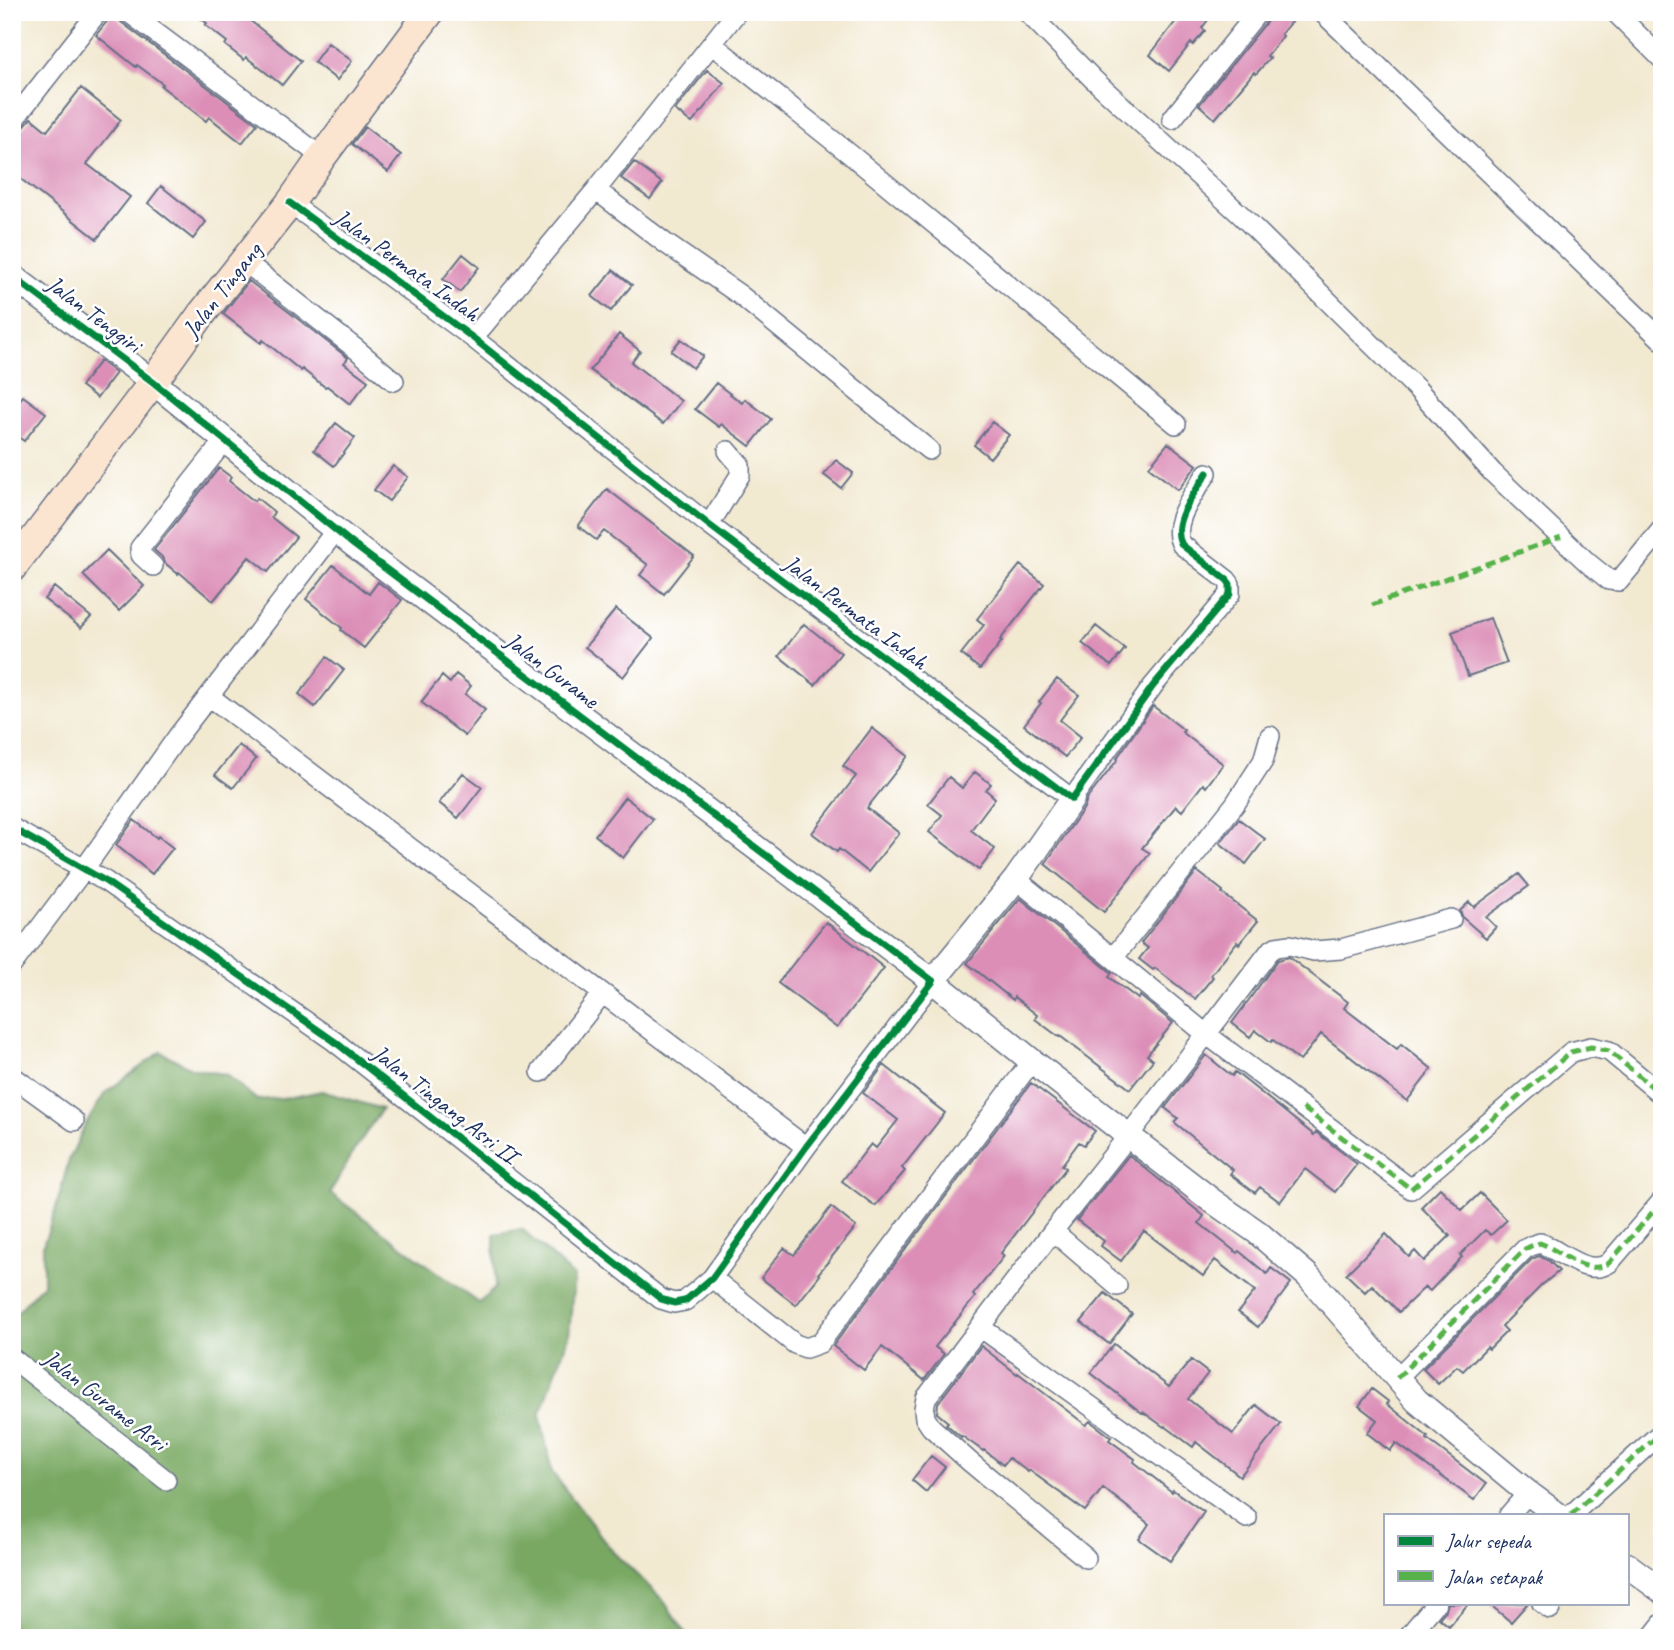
<svg xmlns="http://www.w3.org/2000/svg" width="1674" height="1650" viewBox="0 0 1674 1650" font-family="Caveat,sans-serif">
	<rect width="100%" height="100%" fill="#fff"/>
	<filter id="ink" filterUnits="userSpaceOnUse"><feTurbulence type="fractalNoise" baseFrequency=".0143" numOctaves="2"/><feDisplacementMap in="SourceGraphic" scale="14" xChannelSelector="R" yChannelSelector="G"/><feConvolveMatrix kernelMatrix="1 2 1 2 8 2 1 2 1" color-interpolation-filters="sRGB"/></filter>
	<filter id="wash" filterUnits="userSpaceOnUse"><feTurbulence type="fractalNoise" baseFrequency=".00686" numOctaves="4" result="noise"/><feDisplacementMap in="SourceGraphic" scale="28" xChannelSelector="R" yChannelSelector="G"/><feGaussianBlur stdDeviation="1.57" result="paint"/><feColorMatrix in="noise" values="0 0 0 0 0 0 0 0 0 0 0 0 0 0 0 0 0 1.4 0 .05"/><feComposite in="paint" operator="in"/></filter>
	<g filter="url(#wash)">
		<rect width="100%" height="100%" fill="#f2e9d1"/>
		<path fill="#78a862" stroke="#4a6c60" stroke-width="2" d="M161 1052 191 1068 227 1075 257 1100 292 1097 322 1091 382 1109 353 1152 330 1193 479 1303 495 1288 494 1234 522 1229 574 1277 569 1336 540 1415 552 1472 614 1553 663 1600 689 1638H12V1318L43 1284V1245L54 1215 69 1160 84 1127 105 1093Z"/>
		<g id="blocks">
			<path fill="#dc8eb7" d="M110 12H116L117 17 121 22 257 124 242 143 209 117 206 121 161 86 163 84 137 65 136 67 96 35 108 20Z
				M192 12H239L301 61 282 85 246 57 244 60 225 45 227 42 205 25 207 23Z
				M1183 12H1214L1202 28 1205 31 1193 45 1191 43 1169 71 1150 55Z
				M1270 12H1299L1281 34 1283 36 1267 56 1270 58 1256 74 1254 72 1215 119 1199 105 1268 20Z
				M328 43 352 61 337 80 314 62Z
				M707 70 724 83 692 123 675 110Z
				M81 88 121 120 87 164 130 197 97 239 12 172V135L14 134 21 130 31 118 47 131Z
				M365 127 401 155 388 172 352 144Z
				M634 162 662 183 650 199 621 178Z
				M161 186 206 222 193 239 148 203Z
				M463 254 479 267 460 292 443 279Z
				M613 270 632 285 611 311 592 296Z
				M249 281 348 358 344 363 368 381 350 404 327 386 325 387 302 369 301 371 263 340 261 343 223 314Z
				M619 334 640 351 631 362 681 401 663 424 590 370Z
				M681 339 703 356 693 368 671 351Z
				M100 361 116 373 97 398 81 386Z
				M716 383 742 403 745 399 771 419 750 446 721 424 719 427 695 409Z
				M23 396 46 413 24 441 12 432V410Z
				M992 422 1009 435 990 458 974 445Z
				M336 423 355 438 334 466 314 450Z
				M1168 443 1197 465 1178 490 1149 467Z
				M836 460 853 473 841 488 824 475Z
				M393 466 408 477 389 501 374 490Z
				M219 468 231 477 229 481 254 501 257 498 274 512 271 517 296 537 268 572 249 557 213 601 179 572 178 574 165 563 162 557 154 550Z
				M607 489 694 556 664 594 640 575 648 565 604 531 596 540 578 526Z
				M107 550 144 586 119 611 83 575Z
				M333 565 369 594 378 582 402 600 364 648 341 630 342 628 306 599Z
				M1020 565 1044 584 1000 640 1002 641 980 669 961 654 984 625 977 619Z
				M54 587 91 617 81 628 44 599Z
				M616 609 653 638 623 677 585 647Z
				M1490 618 1507 663 1468 676 1452 632Z
				M804 624 841 653 815 685 779 656Z
				M1096 626 1125 649 1111 666 1082 643Z
				M327 657 344 670 315 707 299 694Z
				M456 674 471 686 465 694 485 710 465 736 421 702 442 676 450 683Z
				M1057 679 1079 695 1060 720 1081 737 1065 757 1024 725 1041 703 1039 702Z
				M1153 706 1184 730 1182 732 1223 764 1206 787 1203 784 1182 811 1176 806 1142 848 1150 853 1104 912 1045 864 1084 808 1087 799 1118 759 1117 758Z
				M872 728 908 756 867 808 899 833 868 872 839 849 837 852 812 833 856 776 843 766Z
				M239 745 256 759 233 788 215 775Z
				M975 772 991 784 986 790 995 798 971 830 995 849 979 870 929 832 942 815 928 804 949 777 962 788Z
				M463 773 482 787 458 818 439 803Z
				M625 797 653 819 623 858 595 835Z
				M1239 819 1265 839 1246 864 1220 843Z
				M134 820 157 838 158 836 173 848 152 874 116 845Z
				M1197 871 1223 891 1222 893 1258 921 1239 944 1237 942 1211 975 1213 977 1195 999 1155 968 1153 970 1139 959 1148 948 1141 943Z
				M1519 874 1529 886 1486 917 1496 927 1486 938 1463 918 1460 911 1469 902 1474 907Z
				M1020 898 1112 973 1109 977 1138 999 1140 996 1173 1023 1147 1055 1153 1060 1130 1089 1060 1036 1059 1037 1035 1019 1037 1015 1014 997 1013 1000 967 963Z
				M826 922 884 968 837 1028 778 983Z
				M1289 957 1348 1002 1344 1008 1397 1049 1401 1044 1432 1069 1407 1101 1321 1034 1300 1061 1273 1040 1271 1042 1255 1030 1250 1037 1232 1023 1278 960Z
				M1206 1055 1232 1076 1235 1072 1314 1135 1316 1132 1357 1164 1335 1192 1305 1169 1280 1202 1260 1187 1255 1193 1230 1174 1233 1170 1174 1122 1178 1118 1165 1108Z
				M884 1065 945 1113 902 1168 905 1171 875 1206 842 1181 871 1144 876 1148 898 1120 863 1093Z
				M1031 1083 1095 1131 1084 1145 1079 1142 1062 1165 1066 1168 1001 1253 1004 1256 973 1295 975 1297 935 1347 944 1354 924 1380 882 1347 864 1370 833 1346Z
				M1129 1155 1204 1216 1199 1223 1237 1253 1239 1251 1267 1274 1271 1268 1291 1283 1258 1327 1238 1312 1255 1291 1215 1260 1203 1276 1144 1231 1121 1261 1101 1246 1104 1241 1077 1220Z
				M1440 1188 1462 1210 1480 1193 1507 1220 1491 1235 1485 1230 1460 1255 1462 1257 1430 1291 1425 1287 1399 1312 1372 1285 1365 1292 1346 1274 1386 1234 1409 1257 1415 1251 1424 1261 1450 1236 1421 1207Z
				M831 1207 856 1227 818 1274 820 1275 796 1305 761 1278 784 1248 794 1255Z
				M1539 1256 1549 1261 1559 1271 1542 1285 1502 1326 1507 1331 1489 1349 1487 1347 1463 1371 1457 1366 1438 1384 1423 1369 1532 1259Z
				M1105 1293 1132 1314 1109 1344 1081 1322Z
				M1114 1344 1169 1387 1191 1360 1208 1373 1188 1399 1233 1434 1256 1405 1281 1424 1240 1476 1196 1442 1193 1447 1165 1426 1164 1427 1143 1412 1142 1413 1091 1373Z
				M981 1346 1017 1374 1018 1373 1086 1425 1090 1421 1111 1437 1109 1440 1135 1459 1134 1462 1172 1492 1173 1490 1204 1512 1170 1561 1139 1539 1149 1524 1103 1488 1085 1511 1029 1470 1028 1472 1009 1458 1003 1465 984 1450 983 1451 962 1436 961 1437 946 1424 948 1422 937 1413 938 1403Z
				M1372 1389 1389 1402 1387 1404 1428 1437 1427 1439 1486 1484 1474 1500 1396 1443 1390 1451 1367 1433 1377 1420 1359 1406Z
				M931 1456 945 1467 926 1492 912 1480Z
				M1448 1603H1469L1449 1626 1439 1618 1446 1610Z
				M1488 1603H1528L1511 1622Z"/>
		</g>
	</g>
	<g filter="url(#ink)">
		<use href="#blocks" fill-opacity="0" stroke="#667086" stroke-width="2"/>
		<g fill="none" stroke-linecap="round" stroke-linejoin="round">
			<defs>
				<path id="minor" d="M128 12 322 157
					M1027 12 1093 79 1242 216 1417 389 1493 473 1588 563 1609 580 1619 581 1662 529
					M1322 12 1662 340
					M1615 12 1662 59
					M712 44 851 155 1176 424
					M1172 119 1258 12
					M12 122 98 12
					M596 190 665 243 740 295 929 450
					M290 203 473 338 709 525 1072 799 1153 686 1230 594V584L1227 580 1182 545C1169 523 1195 493 1207 473
					M244 261 356 349 394 381
					M473 338 596 190 737 12
					M709 525 740 475V465L728 451
					M337 529 209 696 806 1147
					M153 566 141 555 140 548 225 440
					M12 828 105 881 334 1041 661 1299 674 1303 685 1301 712 1278 806 1147 933 981
					M1016 879 1206 1034 1411 1189 1571 1052 1591 1047 1609 1051 1662 1095
					M1113 958 1235 804 1263 761 1270 736
					M12 965 84 869 178 736 209 696
					M541 1072 602 994
					M12 1076 74 1121
					M1053 1231 1117 1286
					M712 1278 795 1344 806 1348 820 1343 1032 1061
					M980 1327 1247 1518
					M12 1358 166 1480
					M1397 1378 1525 1249 1531 1246 1540 1243C1560 1250 1587 1278 1609 1263L1662 1201
					M1509 1515 1528 1493
					M1571 1515 1662 1432
					M1086 1558 970 1462 931 1427 925 1418 924 1409 926 1398 1053 1231 1129 1135 1270 951 1276 947 1290 945 1314 951 1341 949 1451 919
					M1542 1603 1550 1609
					M1407 1638 1436 1603
					M1651 1638 1662 1624"/>
				<path id="tertiary" d="M12 276 153 382 354 545 933 981
					M1072 799 1016 879 933 981 1032 1061 1211 1200 1257 1232 1308 1276 1417 1401 1528 1493 1558 1515
					M1627 1565 1662 1591"/>
				<path id="secondary" d="M12 568 153 382 201 315 290 203 322 157 430 12"/>
			</defs>
			<use href="#minor" stroke="#667086" stroke-width="22"/>
			<use href="#tertiary" stroke="#667086" stroke-width="27"/>
			<use href="#secondary" stroke="#667086" stroke-width="31"/>
			<use href="#minor" stroke="#fff" stroke-width="19"/>
			<use href="#tertiary" stroke="#fff" stroke-width="24"/>
			<use href="#secondary" stroke="#fce5d0" stroke-width="28"/>
			<path stroke="#55b248" stroke-width="5" stroke-dasharray="10 5" stroke-linecap="butt" d="M1372 605 1561 537
				M1303 1108 1411 1189 1571 1052 1591 1047 1609 1051 1662 1095
				M1397 1378 1525 1249 1531 1246 1540 1243C1560 1250 1587 1278 1609 1263L1662 1201
				M1571 1515 1662 1432"/>
			<defs>
				<path id="cycleway" d="M290 203 473 338 709 525 1072 799 1153 686 1230 594V584L1227 580 1182 545C1169 523 1195 493 1207 473
					M12 276 153 382 354 545 933 981 806 1147 712 1278 685 1301 674 1303 661 1299 334 1041 105 881 12 828"/>
			</defs>
			<use href="#cycleway" stroke="#fff" stroke-width="11"/>
			<use href="#cycleway" stroke="#00873e" stroke-width="7"/>
		</g>
	</g>
	<g text-anchor="middle" dominant-baseline="central" stroke-width="5" stroke-linejoin="round" paint-order="stroke">
		<g font-size="24" fill="#1b2f5e" stroke="#fff">
			<text transform="translate(407 265) rotate(36)">Jalan Permata Indah</text>
			<text transform="translate(222 290) rotate(-52)">Jalan Tingang</text>
			<text transform="translate(94 314) rotate(37)">Jalan Tenggiri</text>
			<text transform="translate(856 612) rotate(37)">Jalan Permata Indah</text>
			<text transform="translate(552 670) rotate(37)">Jalan Gurame</text>
			<text transform="translate(445 1104) rotate(38)">Jalan Tingang Asri II</text>
			<text transform="translate(105 1400) rotate(38)">Jalan Gurame Asri</text>
		</g>
	</g>
	<rect width="1674" height="1650" fill="none" stroke="#fff" stroke-width="42"/>
	<rect x="1384" y="1514" width="245" height="91" fill="#ffffff" stroke="#a4acbf" stroke-width="2"/>
	<rect x="1398" y="1536" width="35" height="10" fill="#00873e" stroke="#a4acbf" stroke-width="2"/>
	<text x="1446" y="1548" font-size="21" fill="#1b2f5e">Jalur sepeda</text>
	<rect x="1398" y="1571" width="35" height="10" fill="#55b248" stroke="#a4acbf" stroke-width="2"/>
	<text x="1446" y="1584" font-size="21" fill="#1b2f5e">Jalan setapak</text>
</svg>
